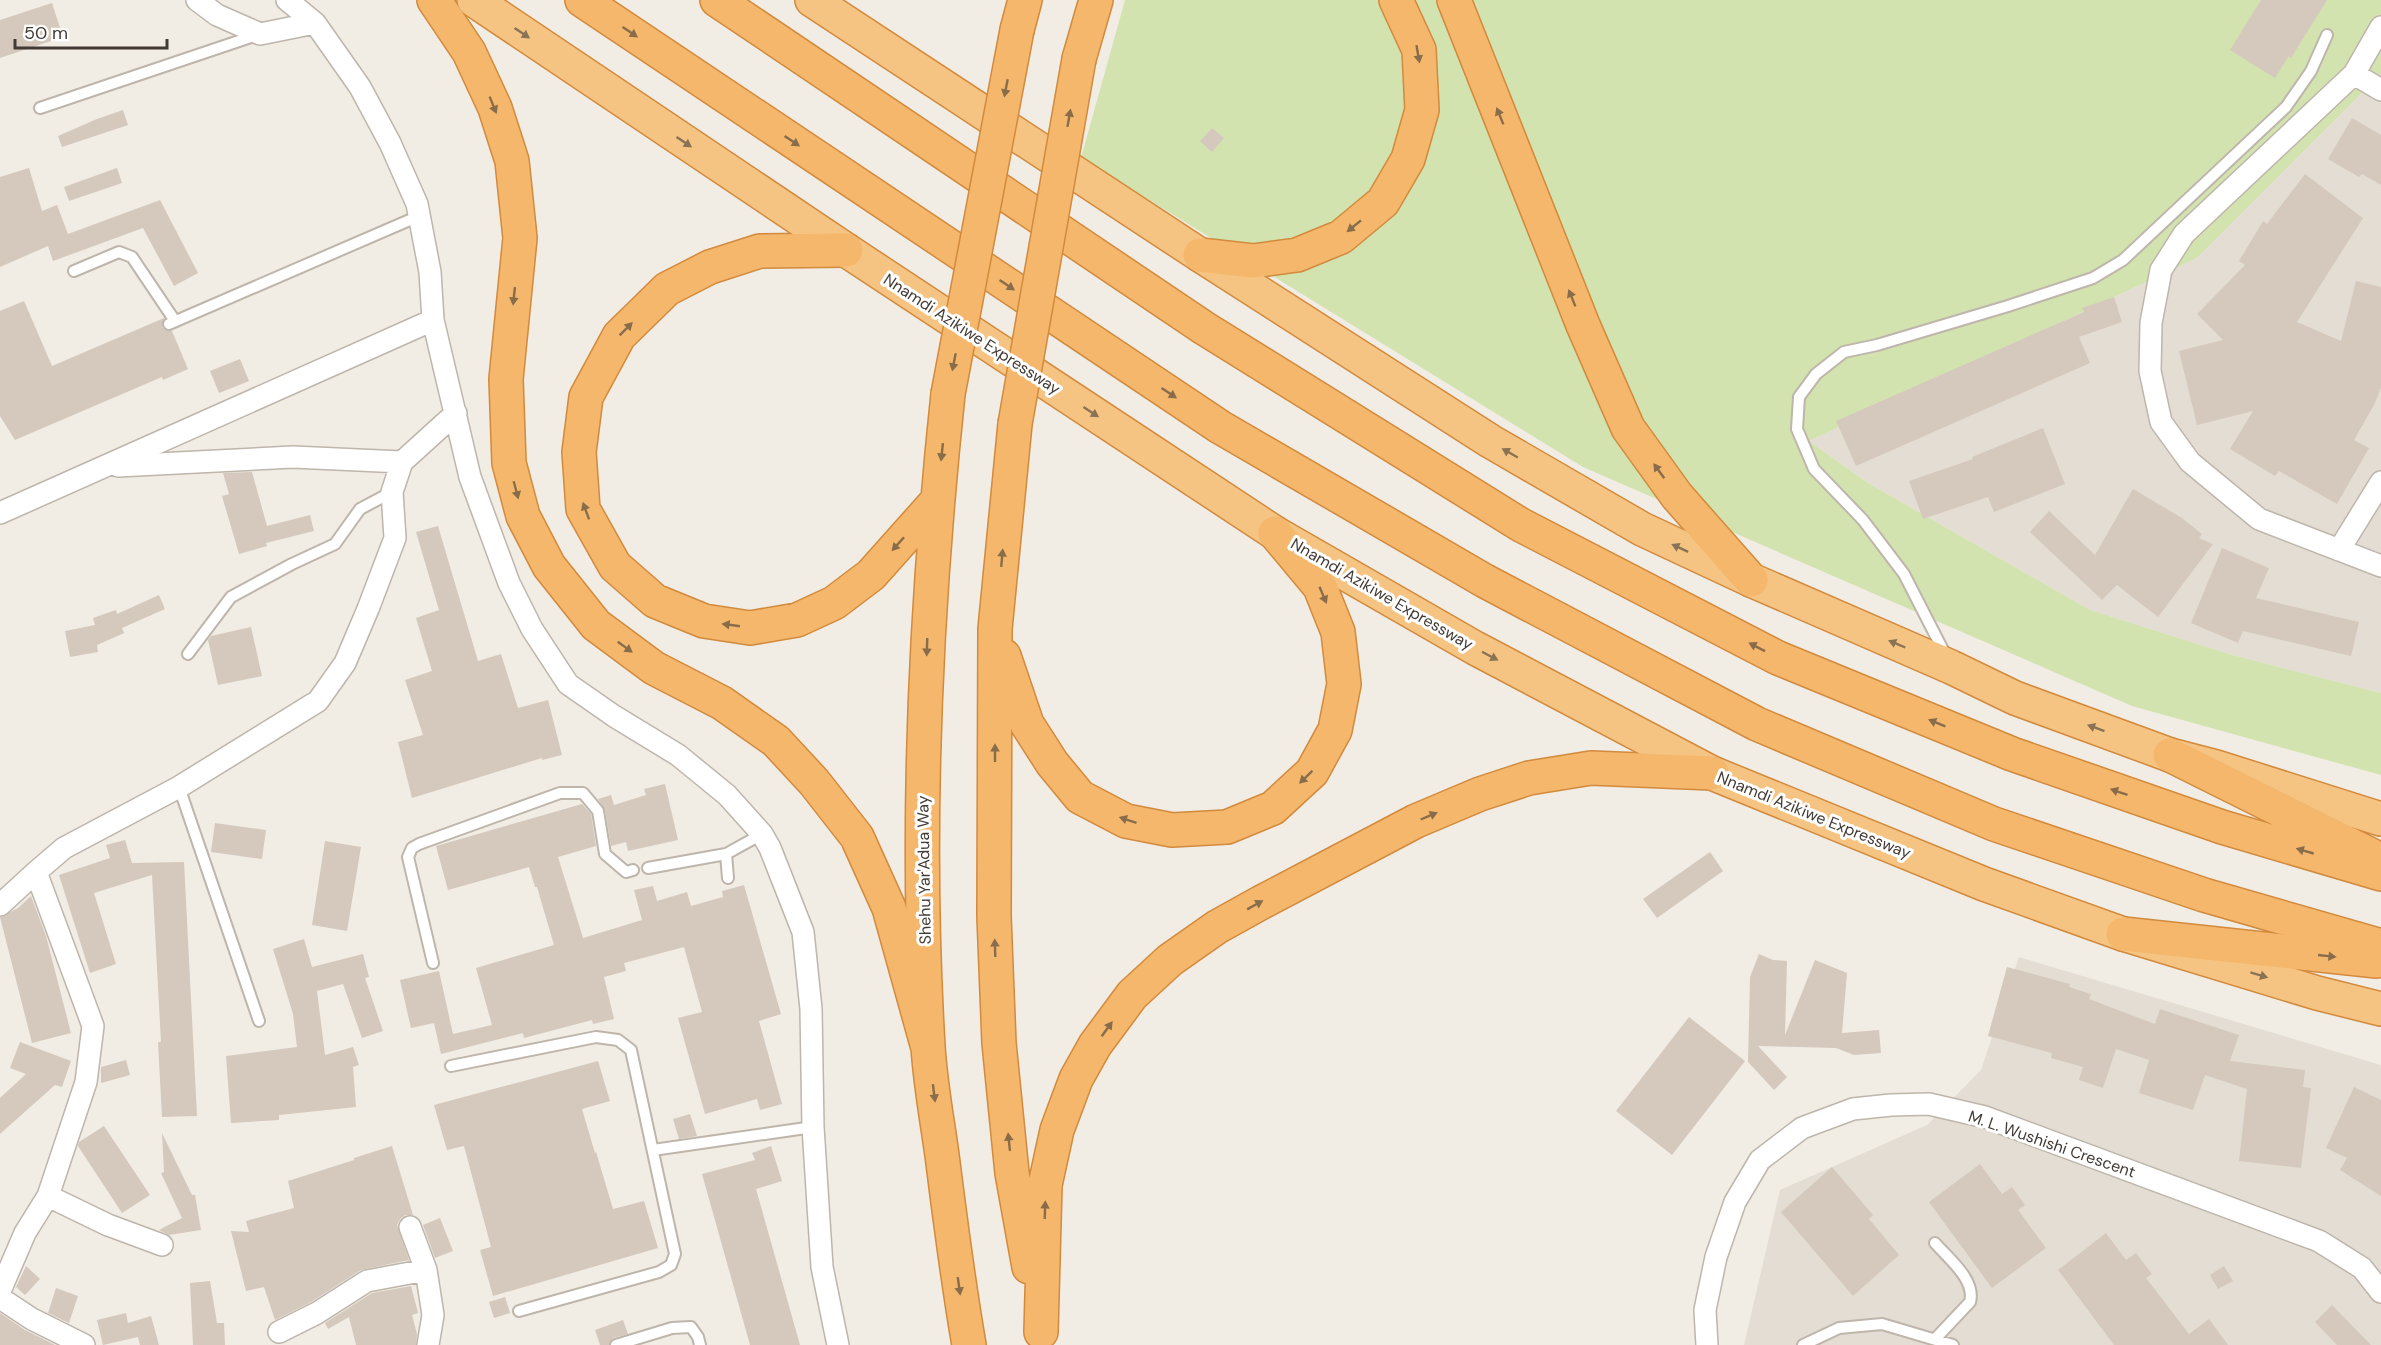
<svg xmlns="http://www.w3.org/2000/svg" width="2381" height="1345" viewBox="0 0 2381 1345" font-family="'DM Sans',sans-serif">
	<rect width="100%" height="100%" fill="#f1ece4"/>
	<path fill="#e4ddd3" d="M2381 74V693L2229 654 2090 610 1868 483 1809 441 2197 258Z
		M2019 957 2381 1065V1345H1744L1780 1190 1927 1125 1981 1070Z"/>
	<path fill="#d2e3af" d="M1125 0H2381V74L2197 258 1809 441 1868 483 2090 610 2229 654 2381 693V775L2132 706 1583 467 1081 158Z"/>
	<path fill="#d5c9bd" d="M2261 0H2327L2291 58 2289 56 2275 78 2230 50Z
		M52 3 63 37 0 58V20Z
		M123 110 128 125 62 147 58 136 97 119Z
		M2352 118 2381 135V185L2362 174 2359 177 2328 159Z
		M1212 128 1224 138 1212 152 1200 141Z
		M29 168 42 211 57 205 68 234 160 200 198 273 174 286 143 228 53 261 48 246 0 267V177Z
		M117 168 122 183 69 201 64 187Z
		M2305 174 2363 218 2297 322 2341 341 2356 281 2381 287V388L2374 405 2354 440 2369 448 2337 504 2279 471 2275 476 2230 449 2253 411 2197 425 2179 351 2223 340 2197 314 2245 265 2239 261 2263 221 2267 224Z
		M2114 297 2122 322 2079 337 2090 363 1856 466 1836 421 2084 312 2082 308Z
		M24 301 52 366 164 318 162 327 168 331H172L188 369 163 380 162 377 15 440 0 416V311Z
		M240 359 249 381 219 393 210 371Z
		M2043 428 2065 484 1994 512 1988 497 1923 519 1909 481 1973 459 1972 457Z
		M252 472 267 526 310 515 314 531 266 543 267 546 239 554 222 496 229 494 223 473Z
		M2133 489 2182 518 2202 534 2199 538 2213 544 2158 617 2117 585 2102 600 2030 532 2049 511 2095 555Z
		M438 526 478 661 501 654 518 708 548 700 562 755 542 760V758L412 798 398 742 423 735 405 680 432 671 416 618 439 610 416 532Z
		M2222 548 2269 568 2256 598 2359 622 2351 656 2243 631 2238 643 2191 623Z
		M159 595 165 609 122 628 124 633 97 645 98 652 70 657 65 631 95 625 93 618 116 610 117 614Z
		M251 627 262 676 218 685 208 640 211 636Z
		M665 784 678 840 628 851 626 842 611 846 605 810 598 799 611 795 614 805 646 795 644 789Z
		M582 804 591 814 596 846 558 857 583 938 642 920 634 890 653 886 657 901 687 892 691 906 723 897 722 891 744 885 781 1014 759 1021 782 1104 760 1110 757 1099 705 1114 678 1018 702 1012 684 947 624 963 626 971 604 977 614 1019 593 1024 592 1020 524 1038 523 1033 441 1054 434 1023 411 1028 400 980 439 971 453 1034 492 1025 476 968 554 945 537 887H535L529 867 448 890 436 846Z
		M215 823 266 830 262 859 211 852Z
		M125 840 132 863 184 862 197 1116 162 1117 158 1042H161L152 875 94 893 116 964 90 973 59 875 110 858 106 845Z
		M325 841 361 847 347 931 312 925Z
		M1710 852 1723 871 1657 918 1643 899Z
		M31 896 46 936 71 1033 32 1043 0 917 18 908Z
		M304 939 312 967 363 954 369 977 365 978 383 1031 362 1038 343 984 317 991 325 1055 353 1047 359 1065 353 1067 356 1107 279 1115V1120L231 1123 226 1056 297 1047 293 1014 273 949Z
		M1759 954 1773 960 1787 961 1785 1035 1815 960 1847 973 1842 1033 1879 1030 1881 1053 1854 1055 1836 1048 1758 1046 1787 1077 1774 1090 1748 1062 1750 977Z
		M2007 967 2070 984 2069 987 2091 994 2089 999 2155 1024 2160 1009 2239 1035 2230 1061 2305 1070 2303 1087 2311 1088 2301 1168 2239 1161 2247 1089 2205 1075 2193 1110 2139 1093 2149 1060 2116 1049 2103 1088 2079 1080 2083 1067 2051 1058 2052 1053 1988 1036Z
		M1689 1017 1745 1061 1672 1155 1616 1111Z
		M20 1042 71 1061 62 1087 55 1085 0 1134V1098L26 1074 10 1068Z
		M126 1060 130 1075 101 1083V1067Z
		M598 1061 610 1101 582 1109 595 1153 596 1152 613 1209 644 1201 658 1248 493 1296 480 1250 491 1247 464 1146 447 1150 434 1105Z
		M2354 1087 2381 1100V1196L2340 1170 2347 1158 2326 1148Z
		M690 1114 697 1136 679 1139 673 1119Z
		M104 1126 150 1195 122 1213 78 1146 79 1142Z
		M162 1133 192 1195H195L201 1230 169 1235 159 1230 182 1218 161 1173 164 1172Z
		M392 1146 413 1215H405L400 1219 397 1225 409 1260 361 1270 311 1302 275 1320 264 1287 246 1291 231 1231 249 1232 246 1221 294 1208 288 1181 354 1160V1158Z
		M771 1146 782 1181 756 1189 800 1345H750L702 1174 755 1160 752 1153Z
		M1980 1164 2002 1194 2012 1187 2025 1205 2018 1210 2046 1248 1992 1288 1929 1202Z
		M1832 1167 1873 1215 1869 1219 1899 1255 1853 1296 1781 1212Z
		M440 1218 453 1251 435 1258 423 1225Z
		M2106 1233 2126 1260 2136 1253 2152 1274 2146 1278 2189 1334 2209 1319 2228 1345H2114L2058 1270Z
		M26 1266 40 1279 25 1295 16 1287Z
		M2224 1266 2233 1281 2218 1289 2210 1275Z
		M210 1281 217 1323H224L225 1345H193L190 1283Z
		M411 1286 418 1313 412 1315 417 1334 416 1345H356L349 1317 328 1329 325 1323 372 1293Z
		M56 1288 78 1296 69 1323 48 1313Z
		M505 1297 510 1313 494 1318 489 1302Z
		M2332 1305 2371 1345H2337L2315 1322Z
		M0 1313 25 1330 55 1345H0Z
		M126 1313 128 1323 151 1316 159 1345H140L138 1337 103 1345 97 1320Z
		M623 1320 628 1334 613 1338 609 1345H600L595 1330Z"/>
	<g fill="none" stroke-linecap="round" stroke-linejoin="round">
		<defs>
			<path id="service" d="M40 108 257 35
				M74 271 119 252 132 257 175 321
				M169 324 419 216
				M188 654 231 597 292 564 335 544 360 509 392 492
				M1946 656 1904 574 1863 520 1814 469 1797 429 1799 397 1816 374 1844 352 1877 345 2008 306 2093 278 2123 260 2286 107 2311 71 2327 35
				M179 787 259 1021
				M726 854 728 878
				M648 868 726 854 762 834
				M433 963 408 857 412 848 419 844 560 793H583L598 811 605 854 626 872 633 870
				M451 1066 596 1037 618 1040 631 1050 675 1254 671 1265 659 1272 519 1311
				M653 1150 813 1127
				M1935 1243C1949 1259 1976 1280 1970 1302L1936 1338
				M616 1345 672 1328 691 1327 698 1337 700 1345
				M1803 1345 1839 1328 1882 1324 1953 1345"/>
			<path id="minor" d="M197 0 217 15 260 34 315 23
				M287 0 315 23 360 87 390 143 417 204 430 272 433 320 470 477 509 583 532 629 568 684 614 716 678 755 727 795 762 834 770 848 803 932 811 1009 813 1127 822 1267 838 1345
				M2381 27 2354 74 2184 234 2161 270 2151 323 2150 371 2161 422 2190 462 2259 519 2381 566
				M2354 74 2381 90
				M118 466 293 457 402 462
				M0 513 433 320
				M2339 550 2381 482
				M0 905 36 872
				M48 1196 108 1225 162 1245
				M410 1227 426 1270 433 1315 428 1345
				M0 1291 25 1233 48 1196 86 1082 93 1026 36 872 64 848 179 787 318 701 345 663 368 609 395 538 392 492 402 462 456 413
				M0 1298 32 1319 84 1345
				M279 1332 317 1313 367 1281 426 1270
				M1707 1345 1705 1310 1716 1257 1735 1202 1760 1160 1802 1128 1853 1109 1891 1105 1929 1104 1985 1117 2319 1241 2362 1268 2381 1292"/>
			<path id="trunk" d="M474 0 846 250 1275 533 1475 648 1712 773 1984 884 2123 934 2317 993 2381 1009
				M812 0 1200 255 1490 441 1642 529 1751 580 1951 667 2015 698 2170 755 2216 767 2381 819"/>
			<path id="motorway" d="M434 0 469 52 495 108 512 161 520 238 506 379 509 463 523 516 549 566 596 625 654 668 722 703 776 741 814 782 857 837 889 908 928 1048
				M582 0 1220 427 1485 581 1757 724 1994 824 2204 895 2381 946
				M717 0 1204 328 1521 525 1778 658 2012 754 2222 827 2381 874
				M1454 0 1583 325 1628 428 1677 496 1751 580
				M1017 30 1025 0
				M1079 59 1096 0
				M846 250 760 251 710 267 667 289 619 336 586 397 579 452 583 509 615 566 655 601 704 621 750 628 797 620 834 603 871 575 937 501
				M1200 255 1253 261 1297 255 1341 237 1383 202 1408 159 1422 110 1419 50 1396 0
				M948 394C925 611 915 828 928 1046 930 1082 937 1119 942 1155 950 1219 958 1282 969 1345
				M1015 424 995 629 994 916 999 1043 1012 1173 1029 1267
				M1004 656 1027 724 1052 763 1080 797 1126 821 1172 830 1227 827 1273 808 1312 772 1335 730 1344 684 1338 632 1320 587 1275 533
				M2170 755 2371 855
				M2123 934 2377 961
				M1041 1332 1045 1185 1057 1130 1076 1079 1095 1045 1132 995 1170 960 1217 927 1262 902 1416 821 1480 794 1529 778 1591 768 1712 773"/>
		</defs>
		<use href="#service" stroke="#beb5ab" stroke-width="14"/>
		<use href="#minor" stroke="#beb5ab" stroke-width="24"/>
		<use href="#trunk" stroke="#d28a3d" stroke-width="36"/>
		<use href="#motorway" stroke="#d28a3d" stroke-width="36"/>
		<use href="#service" stroke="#fff" stroke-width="10"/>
		<use href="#minor" stroke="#fff" stroke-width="21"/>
		<use href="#trunk" stroke="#f6c482" stroke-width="33"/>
		<use href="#motorway" stroke="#f4b76c" stroke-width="33"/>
		<defs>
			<path id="motorway-bridge" d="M948 394 1017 30
				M1015 424 1079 59"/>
		</defs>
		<use href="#motorway-bridge" stroke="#d28a3d" stroke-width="36" stroke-linecap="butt"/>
		<use href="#motorway-bridge" stroke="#f4b76c" stroke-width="33"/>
	</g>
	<defs><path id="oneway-solid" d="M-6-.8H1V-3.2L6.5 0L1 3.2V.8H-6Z" transform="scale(1.5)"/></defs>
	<g fill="#896d4b">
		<use href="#oneway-solid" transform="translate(630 32) rotate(34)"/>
		<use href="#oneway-solid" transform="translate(1418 54) rotate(80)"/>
		<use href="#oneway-solid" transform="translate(1006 88) rotate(101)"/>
		<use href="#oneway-solid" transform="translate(493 105) rotate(68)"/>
		<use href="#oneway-solid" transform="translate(1500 116) rotate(-112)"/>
		<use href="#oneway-solid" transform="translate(1069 118) rotate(-80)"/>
		<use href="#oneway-solid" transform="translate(792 141) rotate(34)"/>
		<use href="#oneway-solid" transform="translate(1354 226) rotate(141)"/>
		<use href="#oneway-solid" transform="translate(1007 285) rotate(34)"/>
		<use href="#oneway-solid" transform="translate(514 296) rotate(96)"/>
		<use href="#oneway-solid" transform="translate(1572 298) rotate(-112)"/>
		<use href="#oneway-solid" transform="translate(626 329) rotate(-45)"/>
		<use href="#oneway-solid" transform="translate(954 362) rotate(101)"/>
		<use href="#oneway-solid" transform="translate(1169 393) rotate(34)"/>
		<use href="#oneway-solid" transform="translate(942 452) rotate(96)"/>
		<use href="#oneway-solid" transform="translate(1659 471) rotate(-126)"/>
		<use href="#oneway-solid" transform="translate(516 490) rotate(75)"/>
		<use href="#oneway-solid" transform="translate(586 511) rotate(-110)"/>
		<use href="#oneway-solid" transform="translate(898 544) rotate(132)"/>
		<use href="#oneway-solid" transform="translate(1002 558) rotate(-85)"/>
		<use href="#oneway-solid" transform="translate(1323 595) rotate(67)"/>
		<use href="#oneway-solid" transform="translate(731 625) rotate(-172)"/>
		<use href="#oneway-solid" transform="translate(625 647) rotate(36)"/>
		<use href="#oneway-solid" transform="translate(927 647) rotate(92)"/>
		<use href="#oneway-solid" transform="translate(1757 647) rotate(-153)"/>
		<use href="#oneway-solid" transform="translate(1937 723) rotate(-158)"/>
		<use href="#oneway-solid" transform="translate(995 753) rotate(-90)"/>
		<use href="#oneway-solid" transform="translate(1306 777) rotate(136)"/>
		<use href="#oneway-solid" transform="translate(2119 792) rotate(-161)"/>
		<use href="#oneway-solid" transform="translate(1429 816) rotate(-23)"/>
		<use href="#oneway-solid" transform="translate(1128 820) rotate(-162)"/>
		<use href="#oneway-solid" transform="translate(2305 851) rotate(-164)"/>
		<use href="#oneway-solid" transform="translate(1255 905) rotate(-29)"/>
		<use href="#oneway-solid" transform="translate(995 948) rotate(-92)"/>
		<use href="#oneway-solid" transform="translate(2327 956) rotate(6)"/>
		<use href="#oneway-solid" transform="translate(1107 1029) rotate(-54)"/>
		<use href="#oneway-solid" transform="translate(934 1093) rotate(83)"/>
		<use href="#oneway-solid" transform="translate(1009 1142) rotate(-96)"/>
		<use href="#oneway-solid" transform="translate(1045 1210) rotate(-88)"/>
		<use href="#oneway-solid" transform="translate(959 1286) rotate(82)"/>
	</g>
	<g fill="#8a7254">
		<use href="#oneway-solid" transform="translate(522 33) rotate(34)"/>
		<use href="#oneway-solid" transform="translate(684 142) rotate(34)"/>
		<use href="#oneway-solid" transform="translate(1091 412) rotate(33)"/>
		<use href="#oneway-solid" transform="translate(1510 453) rotate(-150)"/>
		<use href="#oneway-solid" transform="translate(1680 548) rotate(-155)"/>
		<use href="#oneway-solid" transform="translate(1897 644) rotate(-157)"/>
		<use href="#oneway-solid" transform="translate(1490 656) rotate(28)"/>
		<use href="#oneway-solid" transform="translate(2096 728) rotate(-160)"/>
		<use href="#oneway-solid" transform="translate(2259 975) rotate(17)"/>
	</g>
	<g text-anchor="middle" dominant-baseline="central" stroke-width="6" stroke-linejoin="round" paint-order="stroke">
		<g font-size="16" fill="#423b35" stroke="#fff">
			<text transform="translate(972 334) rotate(33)">Nnamdi Azikiwe Expressway</text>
			<text transform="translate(1382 594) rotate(30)">Nnamdi Azikiwe Expressway</text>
			<text transform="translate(1814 815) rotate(22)">Nnamdi Azikiwe Expressway</text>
			<text transform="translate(924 870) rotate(-91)">Shehu Yar'Adua Way</text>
			<text transform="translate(2052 1144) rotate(19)">M. L. Wushishi Crescent</text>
		</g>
	</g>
	<path d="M15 39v9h152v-9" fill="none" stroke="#423b35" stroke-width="3"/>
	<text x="24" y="39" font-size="18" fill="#423b35" stroke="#ffffff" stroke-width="4.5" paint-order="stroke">50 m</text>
</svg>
